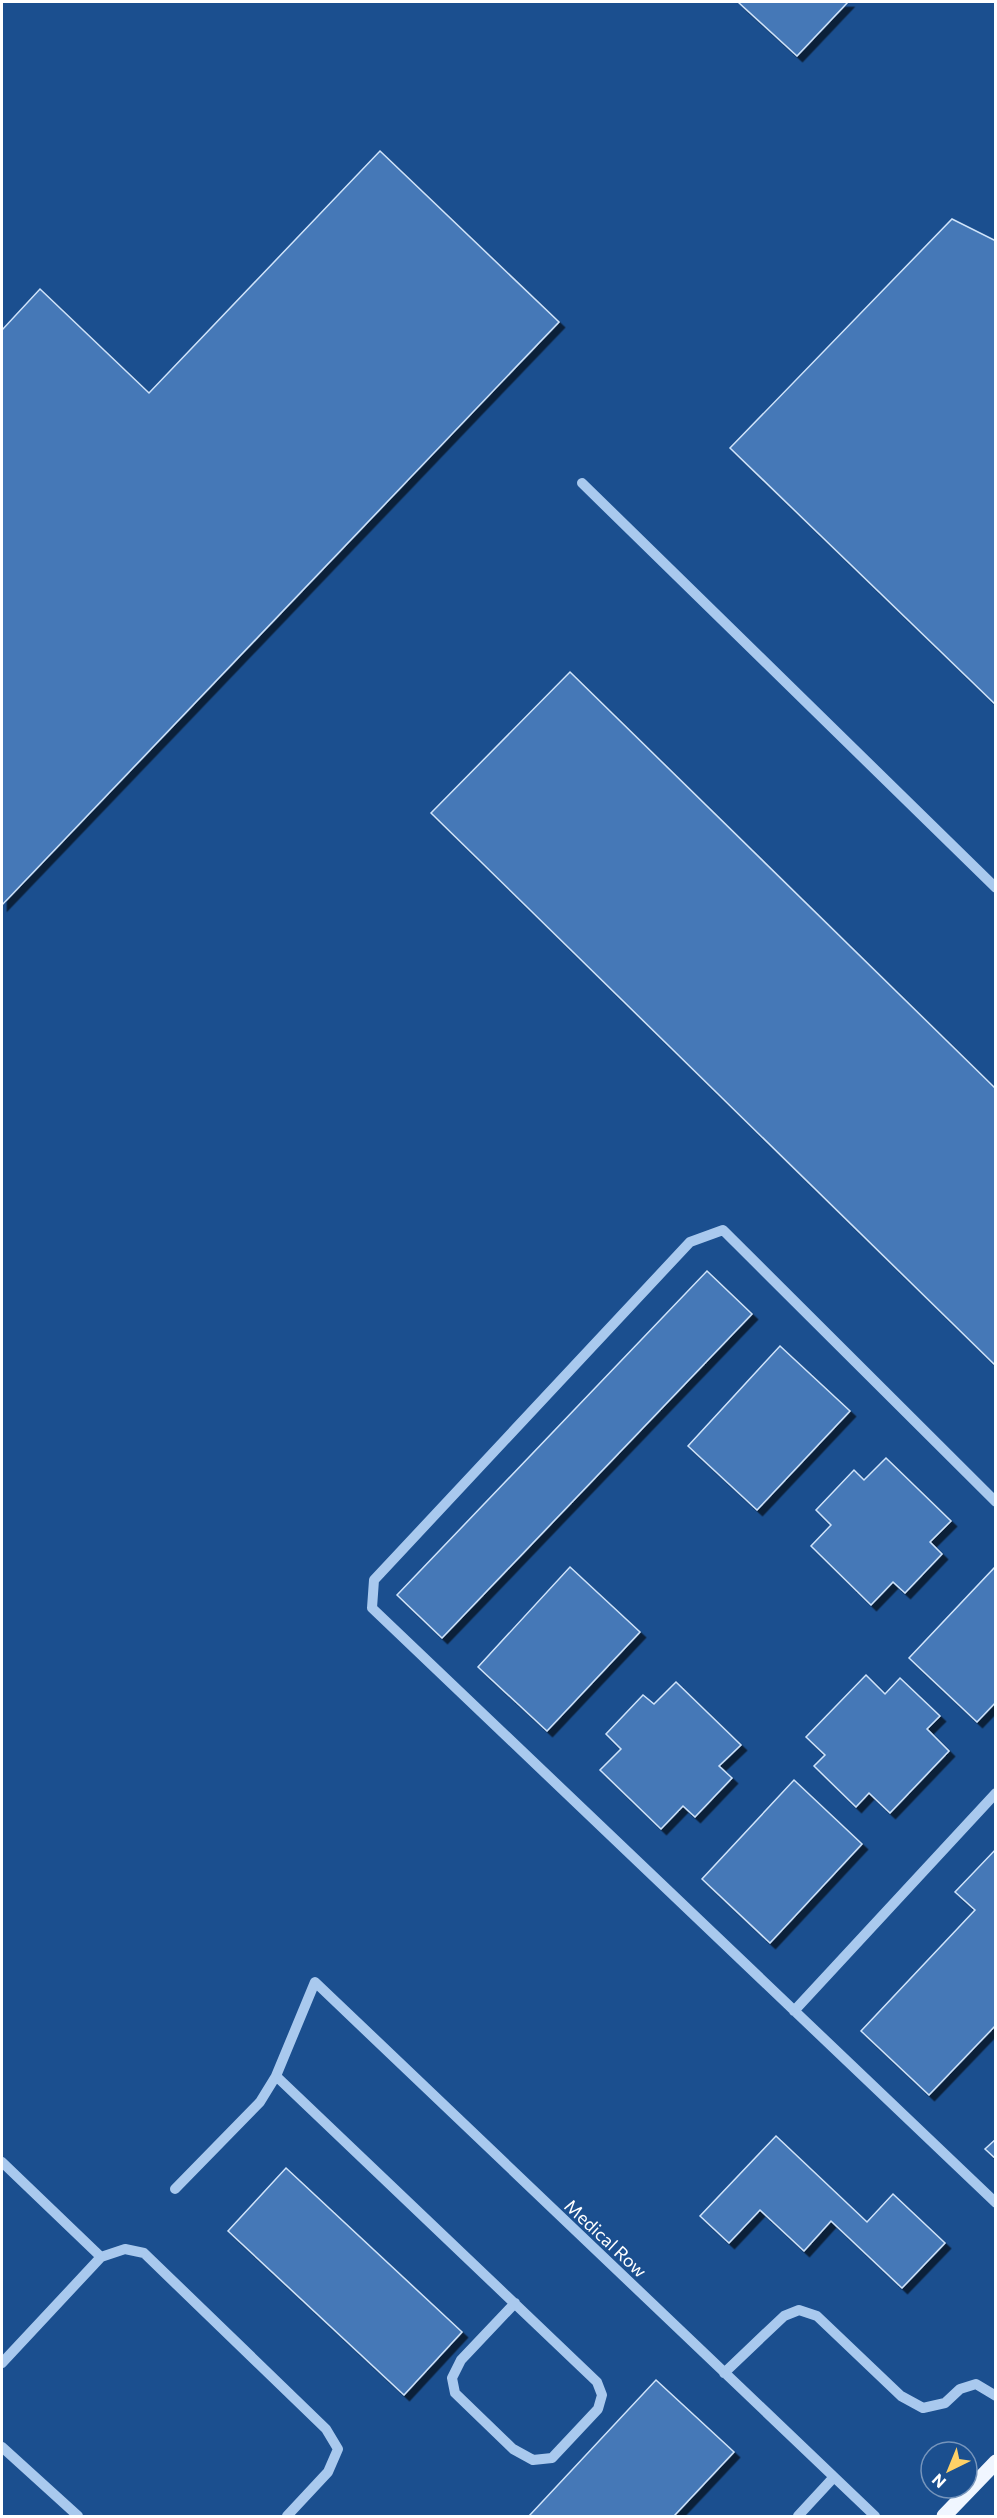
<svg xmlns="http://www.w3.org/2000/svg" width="997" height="2518" viewBox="0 0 997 2518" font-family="Commissioner,sans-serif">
	<defs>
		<filter id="shadow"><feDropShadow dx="5.5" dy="5.5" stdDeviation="0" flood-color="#0009"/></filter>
	</defs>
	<rect width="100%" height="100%" fill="#1b4f8f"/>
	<path fill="#4478b7" stroke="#cfe3fa" stroke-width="1.5" filter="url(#shadow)" d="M738 2H848L797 56Z
		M380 151 559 322 2 905V330L40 289 149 393Z
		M952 219 996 241V705L730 448Z
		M570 672 996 1089V1366L431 813Z
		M707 1271 752 1314 442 1638 397 1595Z
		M780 1346 850 1411 757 1510 688 1446Z
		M886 1458 951 1521 930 1542 942 1554 905 1593 893 1582 871 1605 811 1546 831 1525 816 1510 854 1470 864 1480Z
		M996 1566V1702L977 1722 909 1658Z
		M570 1567 640 1632 547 1731 478 1667Z
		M866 1675 885 1694 900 1678 940 1716 927 1729 949 1751 890 1813 869 1793 856 1807 814 1766 825 1755 806 1737Z
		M676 1682 741 1745 719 1766 732 1778 695 1817 683 1806 661 1829 600 1770 621 1749 606 1734 643 1695 654 1704Z
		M794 1780 862 1844 770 1943 702 1879Z
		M996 1849V2025L929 2095 861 2031 975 1910 955 1892Z
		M776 2136 867 2222 893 2194 945 2243 902 2288 831 2221 804 2251 760 2210 729 2243 700 2216Z
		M996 2139V2159L985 2149Z
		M286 2168 462 2332 404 2395 228 2231Z
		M656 2380 734 2452 674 2516H529Z"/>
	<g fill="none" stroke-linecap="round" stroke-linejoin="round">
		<path stroke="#a9c9ee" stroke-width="10" d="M582 483 996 888
			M996 1502 723 1230 690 1242 374 1580 372 1608 996 2203
			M794 2011 996 1793
			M276 2076 597 2382 602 2395 598 2409 552 2458 533 2460 513 2449 455 2393 452 2378 461 2360 515 2303
			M2 2162 101 2257
			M175 2189 260 2102 276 2076 315 1982 875 2516
			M2 2363 101 2257 125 2249 144 2253 326 2429 338 2449 328 2472 287 2516
			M724 2373 784 2316 799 2310 817 2316 901 2396 923 2408 945 2403 960 2389 976 2384 996 2396
			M2 2447 78 2516
			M798 2516 834 2477"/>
		<path stroke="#f0f6ff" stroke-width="15" d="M944 2516 996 2462"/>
	</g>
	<g text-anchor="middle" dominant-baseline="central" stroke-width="4.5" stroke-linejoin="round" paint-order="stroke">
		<g font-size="18" fill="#fff" stroke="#1b4f8f">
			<text transform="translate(606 2238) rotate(43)">Medical Row</text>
		</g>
	</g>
	<rect width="997" height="2518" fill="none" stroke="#ffffff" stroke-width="6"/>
	<g transform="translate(949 2470) rotate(223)"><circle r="28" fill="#1b4f8f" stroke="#7695bc" stroke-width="1.5"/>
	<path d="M0-4.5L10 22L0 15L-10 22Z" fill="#ffd166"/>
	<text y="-9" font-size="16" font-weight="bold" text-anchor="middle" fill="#ffffff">N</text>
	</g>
</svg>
